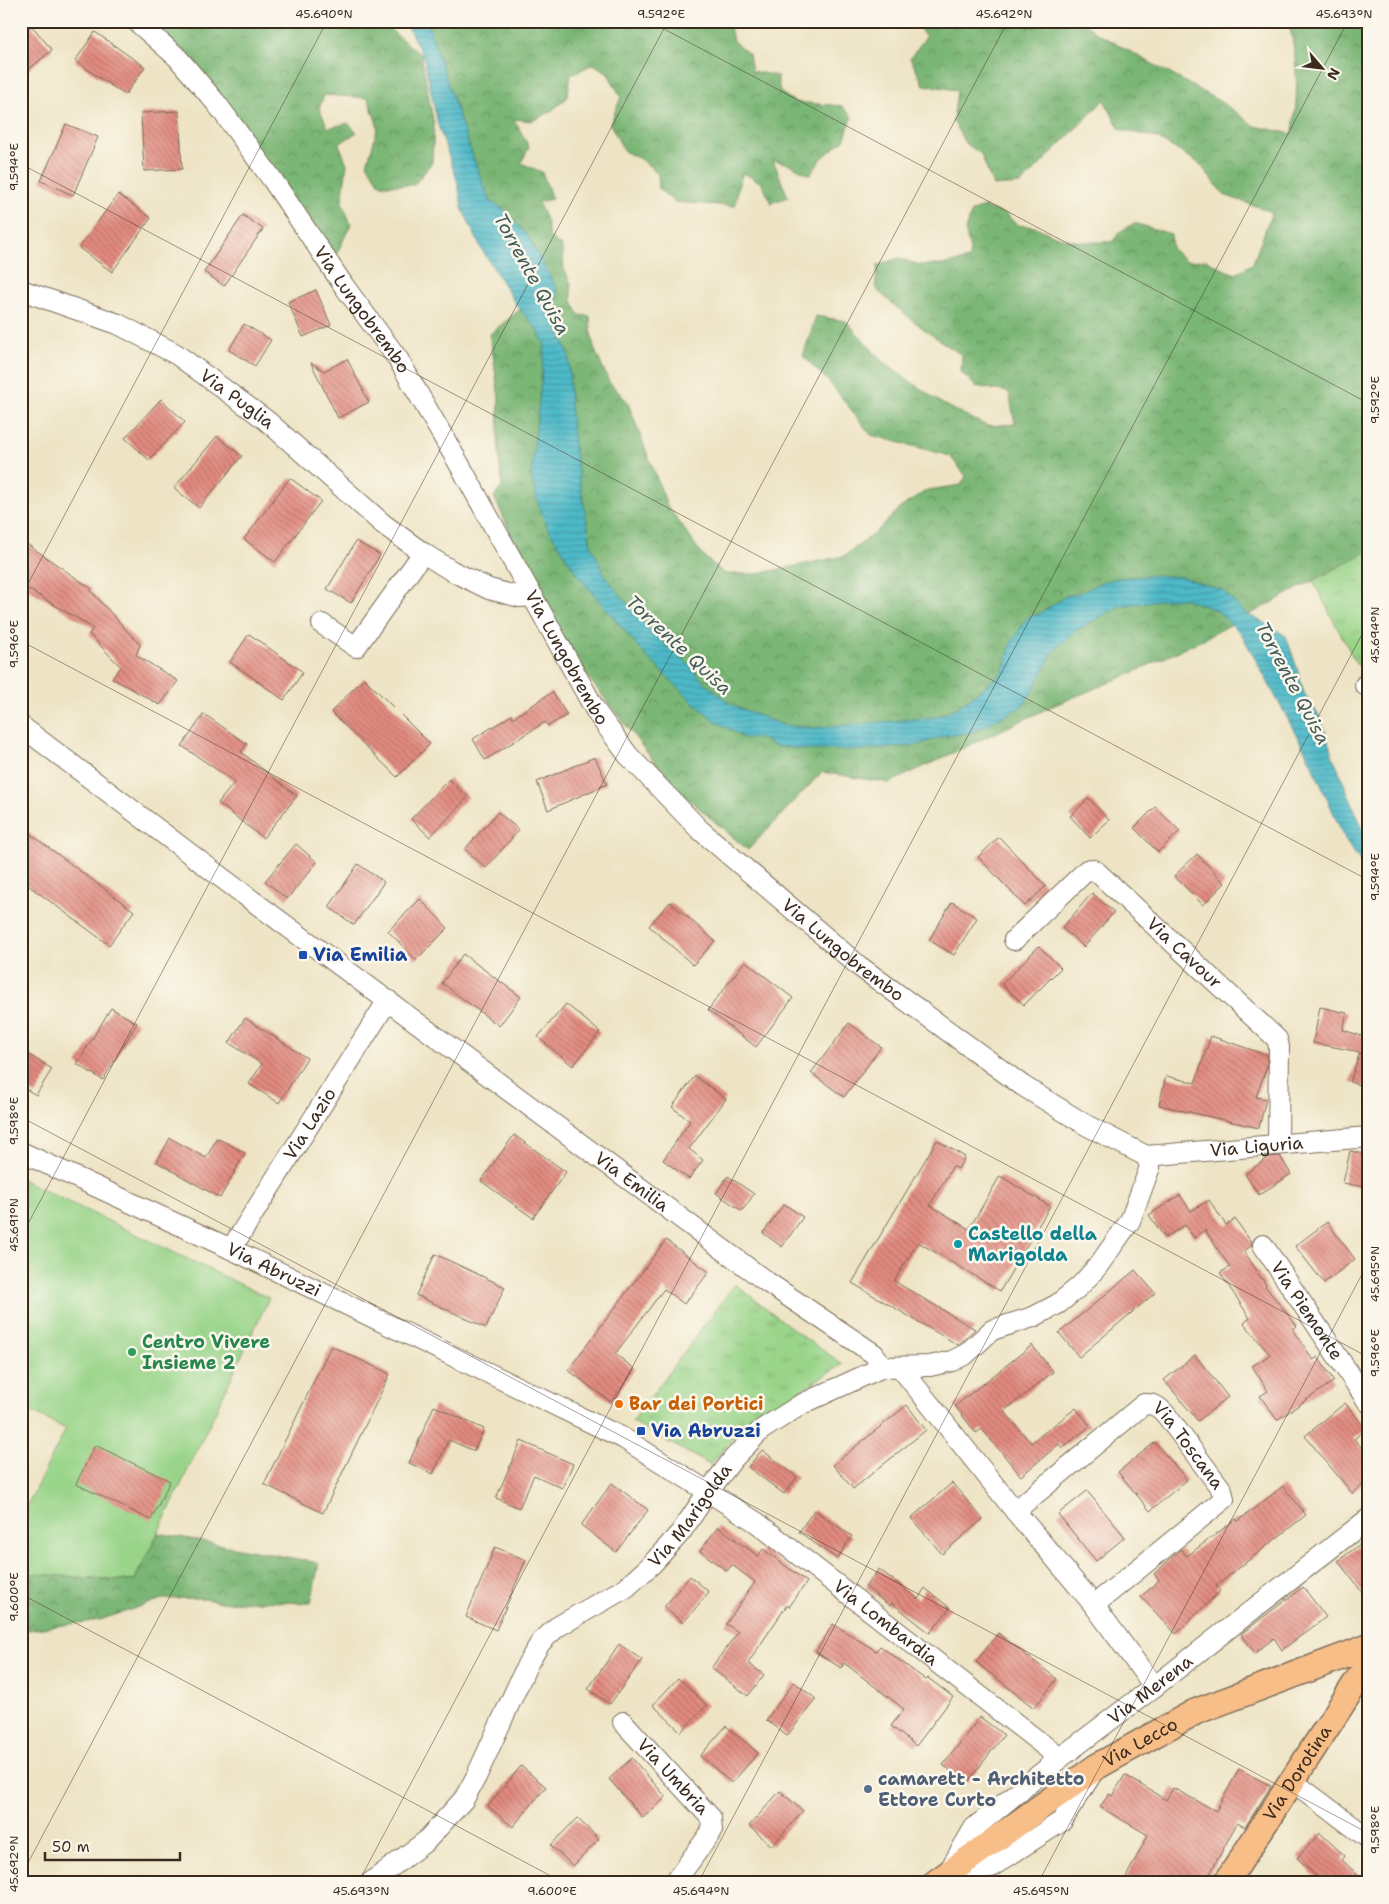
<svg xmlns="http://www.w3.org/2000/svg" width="1389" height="1904" viewBox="0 0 1389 1904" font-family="'Shantell Sans',sans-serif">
	<defs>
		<pattern id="forest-crowns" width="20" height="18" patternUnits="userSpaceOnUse" patternTransform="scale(1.25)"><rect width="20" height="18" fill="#7ab675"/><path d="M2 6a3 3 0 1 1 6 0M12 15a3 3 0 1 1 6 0" fill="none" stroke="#65945f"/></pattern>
		<pattern id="park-tufts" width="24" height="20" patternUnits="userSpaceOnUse" patternTransform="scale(1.25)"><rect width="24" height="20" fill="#99d489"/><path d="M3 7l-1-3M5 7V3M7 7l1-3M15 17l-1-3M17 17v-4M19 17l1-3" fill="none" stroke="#85b676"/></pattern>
		<pattern id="water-rules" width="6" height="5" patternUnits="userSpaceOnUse" patternTransform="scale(1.25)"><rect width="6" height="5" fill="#4ebac9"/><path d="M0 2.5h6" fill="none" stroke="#4297a3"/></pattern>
		<pattern id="building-back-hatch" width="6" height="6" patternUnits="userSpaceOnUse" patternTransform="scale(1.25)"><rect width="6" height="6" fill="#e28a7f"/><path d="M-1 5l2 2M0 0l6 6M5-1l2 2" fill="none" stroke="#b87167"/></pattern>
	</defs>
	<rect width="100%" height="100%" fill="#fbf7ec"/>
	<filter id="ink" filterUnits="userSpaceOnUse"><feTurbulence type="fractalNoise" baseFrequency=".02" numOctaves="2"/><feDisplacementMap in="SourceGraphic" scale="10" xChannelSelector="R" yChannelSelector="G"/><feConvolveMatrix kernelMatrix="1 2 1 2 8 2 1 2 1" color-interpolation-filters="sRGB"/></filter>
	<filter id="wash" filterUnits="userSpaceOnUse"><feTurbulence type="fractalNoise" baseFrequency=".0096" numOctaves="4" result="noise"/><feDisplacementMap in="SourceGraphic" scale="20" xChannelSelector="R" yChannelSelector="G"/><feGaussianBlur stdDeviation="1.12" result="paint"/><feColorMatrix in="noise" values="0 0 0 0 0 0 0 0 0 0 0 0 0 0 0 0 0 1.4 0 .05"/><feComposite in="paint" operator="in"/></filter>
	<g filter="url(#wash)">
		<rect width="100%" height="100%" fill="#eee4c5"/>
		<path fill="#99d489" stroke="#6a7f54" d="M21 1179 269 1298 158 1533 134 1581 21 1573V1517L66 1429 21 1407Z"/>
		<path fill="url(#forest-crowns)" stroke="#5a704a" d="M144 21H380L421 55 434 125 432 163 414 185H381L367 164 378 127 368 98 324 95 319 108 328 128 348 123 357 132 339 144 347 164 342 202 351 224 333 262Z
			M423 21H729L733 41 749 54 752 71 777 76 780 92 795 102 842 106 852 117 844 140 822 158 810 175 789 164 773 160 788 197 771 203 762 183 743 173 738 187 735 206 674 202 659 189 658 174 642 160 624 151 610 124 621 97 607 72 593 64 571 75 567 98 550 112 532 121 514 119 529 147 521 163 542 172 552 199 538 202 546 220 549 236 562 247 564 269 571 284 572 301 579 315 590 316 591 332 594 348 609 382 627 401 667 505 703 556 725 574H757L844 556 874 534 900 508 927 490 961 485 966 476 950 456 871 435 831 384 803 356 816 316 846 321 884 363 941 403 987 426 1015 424 1009 392 975 386 961 372 962 355C930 335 902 313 875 288L878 265 899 258 919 265H943L969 259 970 250 965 230 972 211 984 207 1007 215 1017 225 1036 227 1057 237 1080 242H1112L1121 231 1134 223 1171 234 1172 249 1186 261 1207 260 1225 270 1236 274 1253 263 1272 212 1224 195 1199 163 1157 138 1120 129 1104 100 1021 184 993 186 981 154 965 143 953 121 957 90 924 85 910 58 926 37 913 21H1081L1097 33 1221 102 1255 126 1292 134C1299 99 1298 56 1288 21H1368V551L1202 640 1132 673 1055 705 889 783 822 772 748 850 674 787 562 644 494 497 502 487 498 441 499 398 490 334 546 288 496 230Z
			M158 1533 319 1563 311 1603 253 1601 227 1603 198 1598 163 1599 100 1620 21 1631V1573L134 1581Z"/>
		<path fill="url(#park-tufts)" stroke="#6a7f54" d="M1368 551V662L1357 665 1313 581Z
			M735 1284 806 1339 843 1364 744 1425 710 1465 632 1422Z"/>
		<path fill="url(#water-rules)" stroke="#447274" d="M405 21H427L468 143 490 201 503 209 528 236 557 290 556 324 569 356 570 405 575 454 591 545 606 577 650 631 685 661 706 684 732 705 783 725 813 728 936 717 958 707 1002 673 1011 643 1027 618 1039 614 1066 596 1081 593 1101 582 1119 578 1157 575 1182 577 1222 590 1246 614 1265 623 1286 636 1297 668 1304 693 1321 719 1333 757 1368 842V873L1345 839 1309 758 1241 633 1216 610 1186 599H1166L1120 606 1075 631 1052 653 1039 680 1023 706 973 732 945 736 918 745 867 750H809L774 746 762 739 744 738 714 720 689 698 647 657 580 578 548 529 539 507 531 476 545 345 536 328 515 303 481 248 462 208 458 183 438 125 424 59Z"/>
		<g id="blocks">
			<path fill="url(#building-back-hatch)" d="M32 26 52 50 21 76V35Z
				M95 32 145 67 125 95 75 61Z
				M179 111 182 169 144 171 141 113Z
				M66 124 98 137 73 195 41 181Z
				M118 194 151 218 112 272 79 248Z
				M243 215 263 229 224 286 204 272Z
				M316 290 331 325 303 337 288 302Z
				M244 324 271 340 255 366 229 350Z
				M347 359 369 402 338 418 311 363 324 371Z
				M161 399 185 422 149 460 125 438Z
				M217 436 242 456 199 508 174 488Z
				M290 478 321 501 275 562 244 539Z
				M21 540 92 589 91 591 140 645 136 655 178 681 160 705 112 678 121 667 89 634 93 628 21 585Z
				M356 541 380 555 351 603 327 589Z
				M249 634 303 672 284 700 230 662Z
				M364 678 430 744 397 777 331 712Z
				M552 692 567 715 548 726 545 722 485 760 473 739 512 715 513 718Z
				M204 714 247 744 241 752 297 796 263 838 218 803 235 782 182 746Z
				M595 757 607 784 548 810 537 782Z
				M449 779 468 797 430 837 411 819Z
				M1089 798 1109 820 1090 838 1070 816Z
				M1155 807 1180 831 1158 852 1134 828Z
				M498 812 519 830 486 868 465 849Z
				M21 827 134 911 109 945 21 880Z
				M999 837 1046 886 1025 906 978 857Z
				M296 844 317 862 287 899 265 881Z
				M1197 854 1225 883 1203 905 1174 876Z
				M358 864 384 882 354 925 329 907Z
				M1092 893 1114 912 1084 947 1062 928Z
				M420 899 448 928 416 960 388 931Z
				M670 902 715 941 693 965 649 926Z
				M952 902 977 918 954 955 929 940Z
				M1039 946 1061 968 1024 1005 1002 984Z
				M463 954 521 997 499 1026 442 983Z
				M745 961 793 998 756 1047 708 1010Z
				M566 1004 600 1032 573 1066 538 1037Z
				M1320 1007 1347 1013 1343 1030 1368 1038V1088L1350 1082 1360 1052 1313 1043Z
				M111 1008 137 1023 103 1080 77 1064Z
				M245 1018 307 1058 279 1103 249 1084 262 1064 229 1043Z
				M849 1023 881 1047 844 1097 811 1073Z
				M1211 1036 1267 1055V1066L1256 1097 1266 1099 1259 1128 1159 1105 1166 1076 1195 1083Z
				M21 1050 52 1069 36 1095 21 1086Z
				M695 1076 726 1099 689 1149 703 1160 689 1179 663 1160 690 1121 672 1107Z
				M514 1135 566 1172 533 1218 481 1181Z
				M170 1138 206 1158 217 1138 245 1153 220 1198 157 1162Z
				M937 1140 965 1157 958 1169 953 1166 930 1205 969 1229 1000 1176 1050 1206 1000 1291 918 1242 894 1281 975 1329 958 1345 852 1283Z
				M1350 1151 1368 1155V1188L1343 1183Z
				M1280 1156 1291 1174 1259 1195 1245 1174 1269 1157Z
				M728 1176 754 1194 742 1211 716 1193Z
				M1180 1195 1191 1211 1209 1200 1226 1225 1235 1219 1252 1243 1251 1246 1244 1251 1266 1285 1265 1286 1297 1326 1293 1329 1313 1360 1318 1357 1334 1381 1277 1420 1260 1396 1268 1391 1252 1366 1270 1355 1244 1323 1250 1318 1220 1273 1230 1267 1205 1230 1194 1238 1185 1225 1165 1238 1149 1215Z
				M784 1204 803 1217 782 1247 763 1233Z
				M1327 1222 1355 1259 1324 1283 1295 1246Z
				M666 1240 709 1272 684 1304 664 1289 615 1354 635 1369 611 1402 568 1370Z
				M435 1254 505 1287 486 1328 416 1295Z
				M1135 1270 1155 1293 1079 1357 1059 1333Z
				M1032 1345 1053 1372 1004 1411 1031 1443 1076 1408 1090 1426 1062 1448 1059 1444 1021 1476 982 1429 976 1433 955 1406Z
				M331 1346 390 1374 323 1513 264 1484Z
				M1195 1355 1228 1397 1198 1421 1164 1380Z
				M1345 1403 1366 1429 1354 1439 1368 1455V1481L1352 1493 1305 1436Z
				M907 1405 926 1430 853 1489 833 1465Z
				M434 1406 484 1429 474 1451 449 1440 433 1474 409 1463Z
				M521 1441 573 1464 562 1488 534 1475 519 1508 496 1498Z
				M1155 1442 1187 1480 1150 1511 1118 1472Z
				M95 1445 170 1481 151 1520 76 1484Z
				M762 1450 797 1477 784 1494 748 1467Z
				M612 1483 648 1510 616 1552 581 1525Z
				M952 1483 983 1519 942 1554 911 1518Z
				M1283 1486 1306 1515 1216 1586 1220 1591 1176 1634 1141 1597 1159 1580 1154 1574 1181 1549 1187 1556 1236 1519 1238 1521Z
				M1087 1491 1125 1537 1096 1561 1058 1514Z
				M814 1510 852 1536 837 1559 799 1532Z
				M718 1527 758 1556 763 1549 807 1582 789 1607 787 1605 748 1663 764 1675 748 1696 711 1668 738 1632 726 1624 755 1582 732 1565 727 1571 700 1551Z
				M1368 1538V1600L1338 1561Z
				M495 1547 526 1560 496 1630 466 1617Z
				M879 1569 918 1599 925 1588 950 1608 930 1633 892 1603 890 1606 865 1587Z
				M690 1576 709 1592 683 1623 664 1607Z
				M1303 1587 1326 1617 1282 1650 1274 1638 1255 1653 1241 1634Z
				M833 1624 876 1651 880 1646 926 1680 928 1678 953 1697 916 1746 891 1726 904 1709 844 1663 841 1668 816 1652Z
				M998 1633 1057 1679 1034 1708 976 1662Z
				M619 1644 642 1660 610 1704 588 1689Z
				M678 1678 707 1705 681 1732 653 1705Z
				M794 1682 816 1699 787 1736 766 1720Z
				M980 1717 1004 1735 967 1783 943 1765Z
				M726 1726 758 1753 732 1783 700 1756Z
				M632 1758 666 1797 643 1818 609 1779Z
				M521 1766 546 1787 513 1827 488 1806Z
				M1239 1769 1271 1786 1245 1827 1237 1823 1205 1883H1123L1148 1835 1100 1807 1109 1794 1112 1796 1125 1775 1166 1800 1173 1788 1216 1811Z
				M780 1791 803 1811 772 1846 749 1826Z
				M577 1818 599 1839 573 1866 551 1845Z
				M1320 1833 1345 1856 1342 1860 1367 1883H1324L1297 1858Z"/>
		</g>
	</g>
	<g filter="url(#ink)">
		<use href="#blocks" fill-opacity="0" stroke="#7a6b58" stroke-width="1"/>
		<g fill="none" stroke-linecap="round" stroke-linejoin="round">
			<defs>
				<g id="minor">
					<path id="s1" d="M136 21 177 57 217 104 272 179 344 286 398 359 462 469 597 713 628 755 699 829 859 966 1023 1086 1086 1125 1146 1156"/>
					<path id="s2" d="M21 290 118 324 176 354 266 420 383 524 423 553 452 571 489 589 520 597 533 596"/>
					<path d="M322 624 356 647 423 553"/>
					<path d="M1365 685 1368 684"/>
					<path id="s3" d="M21 726 230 884 767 1282 874 1354 883 1367"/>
					<path id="s4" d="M1014 940 1087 870 1091 869 1097 872 1277 1039 1279 1047 1278 1143"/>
					<path id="s5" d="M21 1152 231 1249 623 1438 756 1522 1060 1758"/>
					<path id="s6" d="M1146 1156 1368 1137"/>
					<path id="s7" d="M1263 1245 1368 1402"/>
					<path id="s8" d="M231 1249 388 1000"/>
					<path d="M900 1367 1015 1511 1094 1605 1154 1687"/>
					<path id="s9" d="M1015 1511 1144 1404C1155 1403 1160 1408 1167 1416L1222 1490 1224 1499 1094 1605"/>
					<path id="s10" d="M623 1722 711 1818 712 1831 674 1883"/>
					<path d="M1292 1781 1368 1838"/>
					<path id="s11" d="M949 1871 974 1828 1060 1758 1154 1687 1368 1519"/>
					<path d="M948 1880 974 1871 991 1867 1062 1821 1093 1772"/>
					<path id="s12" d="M370 1883 426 1841 464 1799 476 1777 528 1663 541 1642 557 1627 627 1587 652 1564 681 1532 708 1492 733 1459 761 1430 802 1404 883 1367 930 1366 952 1361 966 1354 992 1330 1033 1317 1058 1304 1080 1286 1098 1266 1130 1221 1150 1167 1146 1156"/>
				</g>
				<g id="major">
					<path id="s13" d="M935 1883 1096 1767 1195 1712 1368 1647"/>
					<path id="s14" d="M1226 1883 1368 1664"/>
				</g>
			</defs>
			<use href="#minor" stroke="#7a6b58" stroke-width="22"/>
			<use href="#major" stroke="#7a6b58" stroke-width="28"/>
			<use href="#minor" stroke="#fff" stroke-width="20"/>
			<use href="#major" stroke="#f7be88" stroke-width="25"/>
		</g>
	</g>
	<path fill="none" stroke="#3b2a1e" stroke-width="1" stroke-opacity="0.45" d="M649 21 1368 403M21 164 1368 880M21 597 327 21M21 641 1368 1357M21 1117 1368 1833M21 1237 668 21M21 1594 564 1883M21 1876 1008 21M358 1883 1348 21M698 1883 1368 623M1038 1883 1368 1263"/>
	<g fill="#1a4fb4" stroke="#fbf7ec" stroke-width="2">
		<rect x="298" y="950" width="10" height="10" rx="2.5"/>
		<rect x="636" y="1426" width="10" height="10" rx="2.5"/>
	</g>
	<circle fill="#0f9aa8" stroke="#fbf7ec" stroke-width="2" cx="958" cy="1244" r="5"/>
	<circle fill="#2e9e5b" stroke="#fbf7ec" stroke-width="2" cx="132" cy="1352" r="5"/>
	<circle fill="#e8710a" stroke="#fbf7ec" stroke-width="2" cx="619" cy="1404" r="5"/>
	<circle fill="#5c6f8a" stroke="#fbf7ec" stroke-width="2" cx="868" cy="1789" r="5"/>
	<g text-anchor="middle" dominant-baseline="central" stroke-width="5" stroke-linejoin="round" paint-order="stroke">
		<g font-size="18" fill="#3b2a1e" stroke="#fbf7ec">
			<text stroke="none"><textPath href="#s1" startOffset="368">Via Lungobrembo</textPath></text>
			<text stroke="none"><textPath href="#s2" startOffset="244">Via Puglia</textPath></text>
			<text stroke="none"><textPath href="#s1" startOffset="772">Via Lungobrembo</textPath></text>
			<text stroke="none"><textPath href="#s1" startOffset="1178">Via Lungobrembo</textPath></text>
			<text stroke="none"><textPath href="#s4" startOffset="231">Via Cavour</textPath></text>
			<text stroke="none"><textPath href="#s8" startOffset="148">Via Lazio</textPath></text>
			<text stroke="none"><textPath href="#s6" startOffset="111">Via Liguria</textPath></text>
			<text stroke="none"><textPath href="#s3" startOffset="762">Via Emilia</textPath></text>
			<text stroke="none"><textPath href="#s5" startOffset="279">Via Abruzzi</textPath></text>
			<text stroke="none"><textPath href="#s7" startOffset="79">Via Piemonte</textPath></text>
			<text stroke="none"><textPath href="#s9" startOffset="231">Via Toscana</textPath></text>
			<text stroke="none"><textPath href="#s12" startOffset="500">Via Marigolda</textPath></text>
			<text stroke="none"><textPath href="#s5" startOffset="988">Via Lombardia</textPath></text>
			<text stroke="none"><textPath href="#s11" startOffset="274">Via Merena</textPath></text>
			<text stroke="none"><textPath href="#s13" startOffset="249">Via Lecco</textPath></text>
			<text stroke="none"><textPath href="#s14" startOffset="131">Via Dorotina</textPath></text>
			<text stroke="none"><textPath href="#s10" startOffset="74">Via Umbria</textPath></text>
		</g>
		<g font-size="18" font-weight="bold" fill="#164399" stroke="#fbf7ec" text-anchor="start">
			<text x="313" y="955">Via Emilia</text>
			<text x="651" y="1431">Via Abruzzi</text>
		</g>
		<g font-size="18" font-weight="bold" fill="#0d838f" stroke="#fbf7ec" text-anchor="start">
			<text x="968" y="1234">Castello della<tspan x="968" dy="21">Marigolda</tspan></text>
		</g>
		<g font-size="18" font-weight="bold" fill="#27864d" stroke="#fbf7ec" text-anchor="start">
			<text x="142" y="1342">Centro Vivere<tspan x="142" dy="21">Insieme 2</tspan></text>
		</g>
		<g font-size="18" font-weight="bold" fill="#c56008" stroke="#fbf7ec" text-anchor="start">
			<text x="629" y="1404">Bar dei Portici</text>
		</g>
		<g font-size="18" font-weight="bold" fill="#4e5e75" stroke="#fbf7ec" text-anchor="start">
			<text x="878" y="1779">camarett - Architetto<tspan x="878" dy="21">Ettore Curto</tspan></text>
		</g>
		<g font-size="19" font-style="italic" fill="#425c5a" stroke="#fbf7ec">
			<text transform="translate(532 274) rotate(61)">Torrente Quisa</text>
			<text transform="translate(679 645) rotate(43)">Torrente Quisa</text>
			<text transform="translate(1293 683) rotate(62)">Torrente Quisa</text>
		</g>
	</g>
	<rect width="1389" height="1904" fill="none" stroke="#fbf7ec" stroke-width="55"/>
	<g transform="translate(1322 68) rotate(118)" stroke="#fbf7ec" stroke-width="4" paint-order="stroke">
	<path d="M0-4L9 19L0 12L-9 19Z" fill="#3b2a1e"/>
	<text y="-8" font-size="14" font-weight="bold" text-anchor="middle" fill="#3b2a1e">N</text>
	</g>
	<path d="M45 1852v8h135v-8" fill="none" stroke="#3b2a1e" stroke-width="2.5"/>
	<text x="52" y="1852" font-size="15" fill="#3b2a1e" stroke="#fbf7ec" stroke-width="4" paint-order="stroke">50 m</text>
	<rect x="28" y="28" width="1334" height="1848" fill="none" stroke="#3b2a1e" stroke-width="2"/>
	<g font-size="12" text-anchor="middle" fill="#3b2a1e">
		<text x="324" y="18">45.690°N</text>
		<text x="661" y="18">9.592°E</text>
		<text x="1004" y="18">45.692°N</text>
		<text x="1344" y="18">45.693°N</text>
		<text transform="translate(14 167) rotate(-90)" y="4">9.594°E</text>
		<text transform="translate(1375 400) rotate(-90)" y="4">9.592°E</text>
		<text transform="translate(1375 635) rotate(-90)" y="4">45.694°N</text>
		<text transform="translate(14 644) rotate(-90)" y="4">9.596°E</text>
		<text transform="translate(1375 877) rotate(-90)" y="4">9.594°E</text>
		<text transform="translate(14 1121) rotate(-90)" y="4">9.598°E</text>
		<text transform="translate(14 1225) rotate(-90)" y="4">45.691°N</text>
		<text transform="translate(1375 1274) rotate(-90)" y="4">45.695°N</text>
		<text transform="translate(1375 1353) rotate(-90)" y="4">9.596°E</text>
		<text transform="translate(14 1597) rotate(-90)" y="4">9.600°E</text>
		<text transform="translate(1375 1830) rotate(-90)" y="4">9.598°E</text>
		<text transform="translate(14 1864) rotate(-90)" y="4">45.692°N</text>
		<text x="361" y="1895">45.693°N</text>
		<text x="552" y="1895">9.600°E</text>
		<text x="701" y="1895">45.694°N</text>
		<text x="1041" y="1895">45.695°N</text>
	</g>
</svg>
